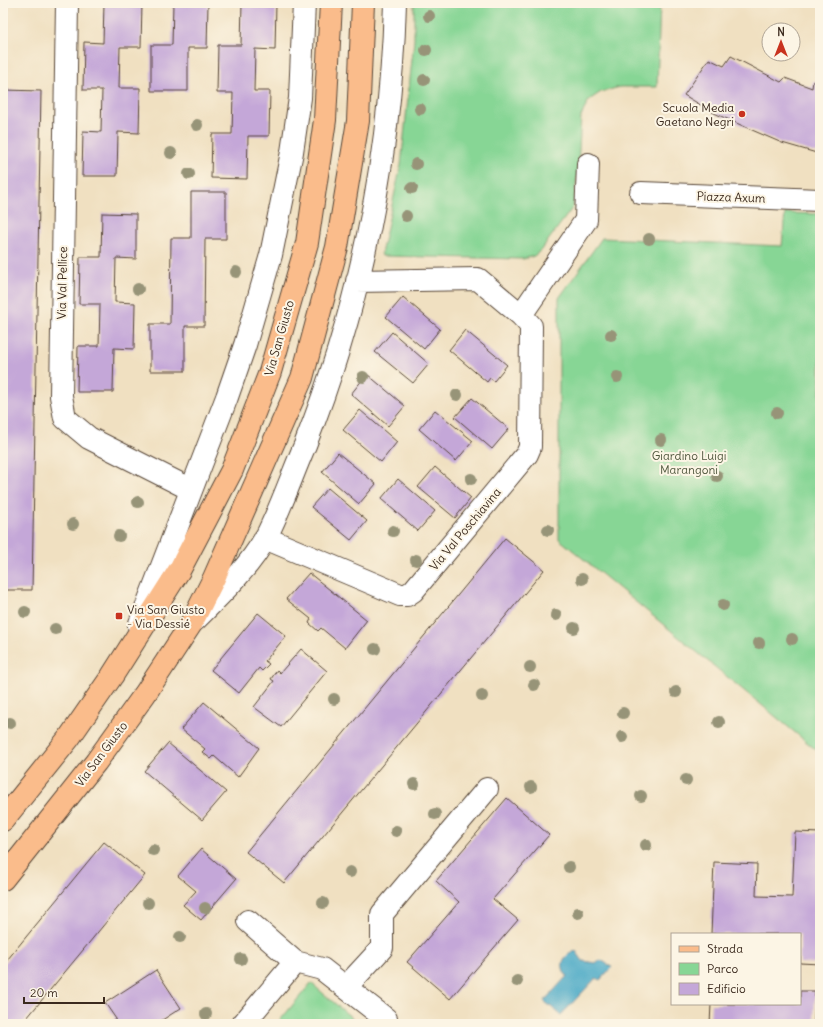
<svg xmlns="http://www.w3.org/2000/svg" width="823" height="1027" viewBox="0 0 823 1027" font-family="Delius,sans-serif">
	<rect width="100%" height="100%" fill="#fcf5e5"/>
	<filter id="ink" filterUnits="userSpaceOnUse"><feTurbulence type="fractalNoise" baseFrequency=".025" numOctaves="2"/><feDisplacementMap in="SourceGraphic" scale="8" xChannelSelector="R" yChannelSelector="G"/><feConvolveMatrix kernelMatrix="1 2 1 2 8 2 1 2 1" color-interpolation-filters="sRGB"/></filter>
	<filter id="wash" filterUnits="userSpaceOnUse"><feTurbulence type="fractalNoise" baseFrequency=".012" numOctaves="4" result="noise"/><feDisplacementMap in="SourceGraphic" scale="16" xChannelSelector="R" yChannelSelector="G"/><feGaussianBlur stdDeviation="0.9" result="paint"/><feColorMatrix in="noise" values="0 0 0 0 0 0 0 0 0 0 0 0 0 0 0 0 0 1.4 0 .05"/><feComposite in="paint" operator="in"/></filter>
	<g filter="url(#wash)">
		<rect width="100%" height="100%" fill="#f0e0c1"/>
		<path fill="#87d695" stroke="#61805a" d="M414 3H660L657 87H620L601 92 589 100 581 116 578 167 573 207 541 250 534 256 523 259 382 256 381 254 401 165 414 40Z
			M785 213 820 214V753L559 539V298L602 238 782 246Z
			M311 983 359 1024H277Z"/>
		<path fill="#47a8c6" stroke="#416972" d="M576 951 583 961 595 963 601 960 612 967 600 980 596 978 561 1015 544 1001 567 976C558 965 564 954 576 951Z"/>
		<g id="blocks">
			<path fill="#c4a7d8" d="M104 3H142L141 47H120L119 88H140L139 133 118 132 117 176H82L83 131 101 132 102 90H83L84 42 103 43Z
				M173 3H208L207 48H188V91H151V45H172Z
				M242 3H276L275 50 255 49 254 91H270L269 136H248L247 179 211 178 212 134H232L233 93H217L218 45H241Z
				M731 56 781 82 785 78 812 88 813 81 820 83V154L782 143 752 130 714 113 684 95 709 59 724 66Z
				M4 90 41 91 32 590H3Z
				M191 192H226V239H205L204 326H185V371H150V324H170L171 238H191Z
				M102 213 136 214V259L116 258 115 302 135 303 134 349 114 348 113 392H77L78 346H99L100 304H79L80 257H101Z
				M403 297 440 329 424 349 386 317Z
				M465 330 507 365 494 381 490 378 487 382 449 350Z
				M392 332 429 364 413 383 375 352Z
				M367 374 405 406 388 426 351 394Z
				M472 398 509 429 492 449 455 417Z
				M360 410 397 442 381 462 343 430Z
				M435 410 473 441 456 461 419 429Z
				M338 453 376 484 359 504 322 472Z
				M435 467 471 498 455 518 418 487Z
				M398 479 435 511 418 531 381 499Z
				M328 488 367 521 351 540 311 507Z
				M505 538 544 570 284 883 246 852Z
				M309 573 367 620 345 648 321 628 318 631 309 623 311 619 286 599Z
				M258 613 286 636 265 661 269 664 262 671 259 668 239 693 211 670Z
				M301 649 327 671 281 727 254 707 274 681 271 679 277 670 280 673Z
				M204 702 259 748 238 777 214 756 211 759 202 752 205 749 181 729Z
				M168 743 226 792 202 820 144 771Z
				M507 798 549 835 493 899 518 920 450 999 407 962 459 902 436 881Z
				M795 832 820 833V964L800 963V934H711L714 862 757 864 756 896 792 897Z
				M104 842 145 875 22 1024H3V965Z
				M201 849 236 879 201 920 183 905 196 891 178 876Z
				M156 970 181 1008 156 1024H108L116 1019 105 1003Z
				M800 991H815L814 1024H710L711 1004H800Z"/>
		</g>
	</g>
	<g filter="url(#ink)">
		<use href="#blocks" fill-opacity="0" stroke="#564536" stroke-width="1"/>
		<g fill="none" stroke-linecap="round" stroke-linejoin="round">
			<defs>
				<path id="minor" d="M67 3 61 396 65 418 89 438 190 489
					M641 193 820 200
					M521 315 586 220 588 164
					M265 538 400 595H407L413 591 527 454 530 447 531 326 521 315 478 279 357 281
					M195 620C220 595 248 569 266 537 281 508 292 475 305 445 361 303 391 156 395 3
					M139 626 227 397 245 345 271 255 292 152 300 98 304 3
					M295 962 322 969 386 1019 382 1024
					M346 987 382 948V914L487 789
					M243 1024 295 962 248 921"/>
				<path id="major" d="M3 820 69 738 112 676 180 569 232 470 270 372 307 243 325 120 331 3
					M3 879 96 762 145 694 191 624 214 578 302 378 337 247 358 121 363 3"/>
			</defs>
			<use href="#minor" stroke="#564536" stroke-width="24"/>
			<use href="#major" stroke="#564536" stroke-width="24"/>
			<use href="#minor" stroke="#fff" stroke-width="22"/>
			<use href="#major" stroke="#fabc8b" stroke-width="22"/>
		</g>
		<g fill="#979478">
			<circle cx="429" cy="16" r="6"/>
			<circle cx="426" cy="50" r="6"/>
			<circle cx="424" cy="80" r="6"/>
			<circle cx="420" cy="109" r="6"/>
			<circle cx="197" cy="125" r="6"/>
			<circle cx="171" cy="153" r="6"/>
			<circle cx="416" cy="164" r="6"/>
			<circle cx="189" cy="174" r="6"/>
			<circle cx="412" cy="188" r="6"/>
			<circle cx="406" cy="216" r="6"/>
			<circle cx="649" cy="239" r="6"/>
			<circle cx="236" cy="272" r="6"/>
			<circle cx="138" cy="289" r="6"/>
			<circle cx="611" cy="335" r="6"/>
			<circle cx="363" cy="377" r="6"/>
			<circle cx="617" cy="377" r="6"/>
			<circle cx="457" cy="395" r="6"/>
			<circle cx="777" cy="413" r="6"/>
			<circle cx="661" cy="440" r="6"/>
			<circle cx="717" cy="476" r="6"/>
			<circle cx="471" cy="479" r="6"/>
			<circle cx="138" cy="502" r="6"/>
			<circle cx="73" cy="524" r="6"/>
			<circle cx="548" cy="530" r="6"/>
			<circle cx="393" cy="531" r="6"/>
			<circle cx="119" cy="536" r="6"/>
			<circle cx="416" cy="560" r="6"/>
			<circle cx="582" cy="579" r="6"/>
			<circle cx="723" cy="605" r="6"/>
			<circle cx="25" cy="612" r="6"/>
			<circle cx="556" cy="615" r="6"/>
			<circle cx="574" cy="628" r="6"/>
			<circle cx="55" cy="629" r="6"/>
			<circle cx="792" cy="639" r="6"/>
			<circle cx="759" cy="643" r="6"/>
			<circle cx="375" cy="649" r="6"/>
			<circle cx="530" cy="667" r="6"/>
			<circle cx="534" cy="685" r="6"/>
			<circle cx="676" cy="692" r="6"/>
			<circle cx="482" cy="696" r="6"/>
			<circle cx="334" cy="699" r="6"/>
			<circle cx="623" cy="713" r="6"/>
			<circle cx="719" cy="722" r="6"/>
			<circle cx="10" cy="723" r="6"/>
			<circle cx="622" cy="737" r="6"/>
			<circle cx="686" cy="780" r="6"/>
			<circle cx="414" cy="784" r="6"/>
			<circle cx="531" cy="787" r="6"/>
			<circle cx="641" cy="796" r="6"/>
			<circle cx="435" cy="814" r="6"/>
			<circle cx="396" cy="831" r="6"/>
			<circle cx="646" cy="845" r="6"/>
			<circle cx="153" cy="850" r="6"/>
			<circle cx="569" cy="867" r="6"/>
			<circle cx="350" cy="872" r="6"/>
			<circle cx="148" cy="903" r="6"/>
			<circle cx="323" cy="903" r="6"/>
			<circle cx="205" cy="908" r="6"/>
			<circle cx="578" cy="913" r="6"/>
			<circle cx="180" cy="937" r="6"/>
			<circle cx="241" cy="959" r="6"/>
			<circle cx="517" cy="981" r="6"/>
			<circle cx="206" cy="1014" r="6"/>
		</g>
	</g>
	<g fill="#c8321e" stroke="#fcf5e5" stroke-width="1.5">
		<circle cx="742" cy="114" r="4"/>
		<rect x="115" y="612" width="8" height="8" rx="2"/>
	</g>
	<g text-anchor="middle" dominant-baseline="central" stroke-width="4" stroke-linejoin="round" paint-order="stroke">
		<g font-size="12" fill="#3b2a1e" stroke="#fcf5e5" text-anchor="end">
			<text x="734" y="107">Scuola Media<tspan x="734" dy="14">Gaetano Negri</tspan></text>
			<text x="127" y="609" text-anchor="start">Via San Giusto<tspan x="127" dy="14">- Via Dessié</tspan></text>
		</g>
		<g font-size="12" fill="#3b2a1e" stroke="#fcf5e5">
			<text transform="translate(731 197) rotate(2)">Piazza Axum</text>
			<text transform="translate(62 283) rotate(-89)">Via Val Pellice</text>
			<text transform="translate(279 338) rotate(-74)">Via San Giusto</text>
			<text transform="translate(465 529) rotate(-50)">Via Val Poschiavina</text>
			<text transform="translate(101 754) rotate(-53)">Via San Giusto</text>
		</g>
		<g font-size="12" fill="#4e553c" stroke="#fcf5e5">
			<text x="689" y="455">Giardino Luigi<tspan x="689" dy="14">Marangoni</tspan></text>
		</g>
	</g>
	<rect width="823" height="1027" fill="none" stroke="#fcf5e5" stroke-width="16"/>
	<rect x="671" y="933" width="130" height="72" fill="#fcf5e5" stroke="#afa495"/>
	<rect x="679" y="946" width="20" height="6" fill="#fabc8b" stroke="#afa495"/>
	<text x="707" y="953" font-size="12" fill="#3b2a1e">Strada</text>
	<rect x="679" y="963" width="20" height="12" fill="#87d695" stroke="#afa495"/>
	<text x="707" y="973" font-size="12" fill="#3b2a1e">Parco</text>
	<rect x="679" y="983" width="20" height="12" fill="#c4a7d8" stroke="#afa495"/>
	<text x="707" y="993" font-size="12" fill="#3b2a1e">Edificio</text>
	<g transform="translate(781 42)"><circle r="19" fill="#fcf5e5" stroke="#afa495"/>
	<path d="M0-3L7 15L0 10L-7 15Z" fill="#c8321e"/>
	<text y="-6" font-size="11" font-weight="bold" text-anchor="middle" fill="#3b2a1e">N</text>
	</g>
	<path d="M24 997v6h80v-6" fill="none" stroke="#3b2a1e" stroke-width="2"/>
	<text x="30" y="997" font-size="12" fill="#3b2a1e" stroke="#fcf5e5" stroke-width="3" paint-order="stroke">20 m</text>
</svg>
